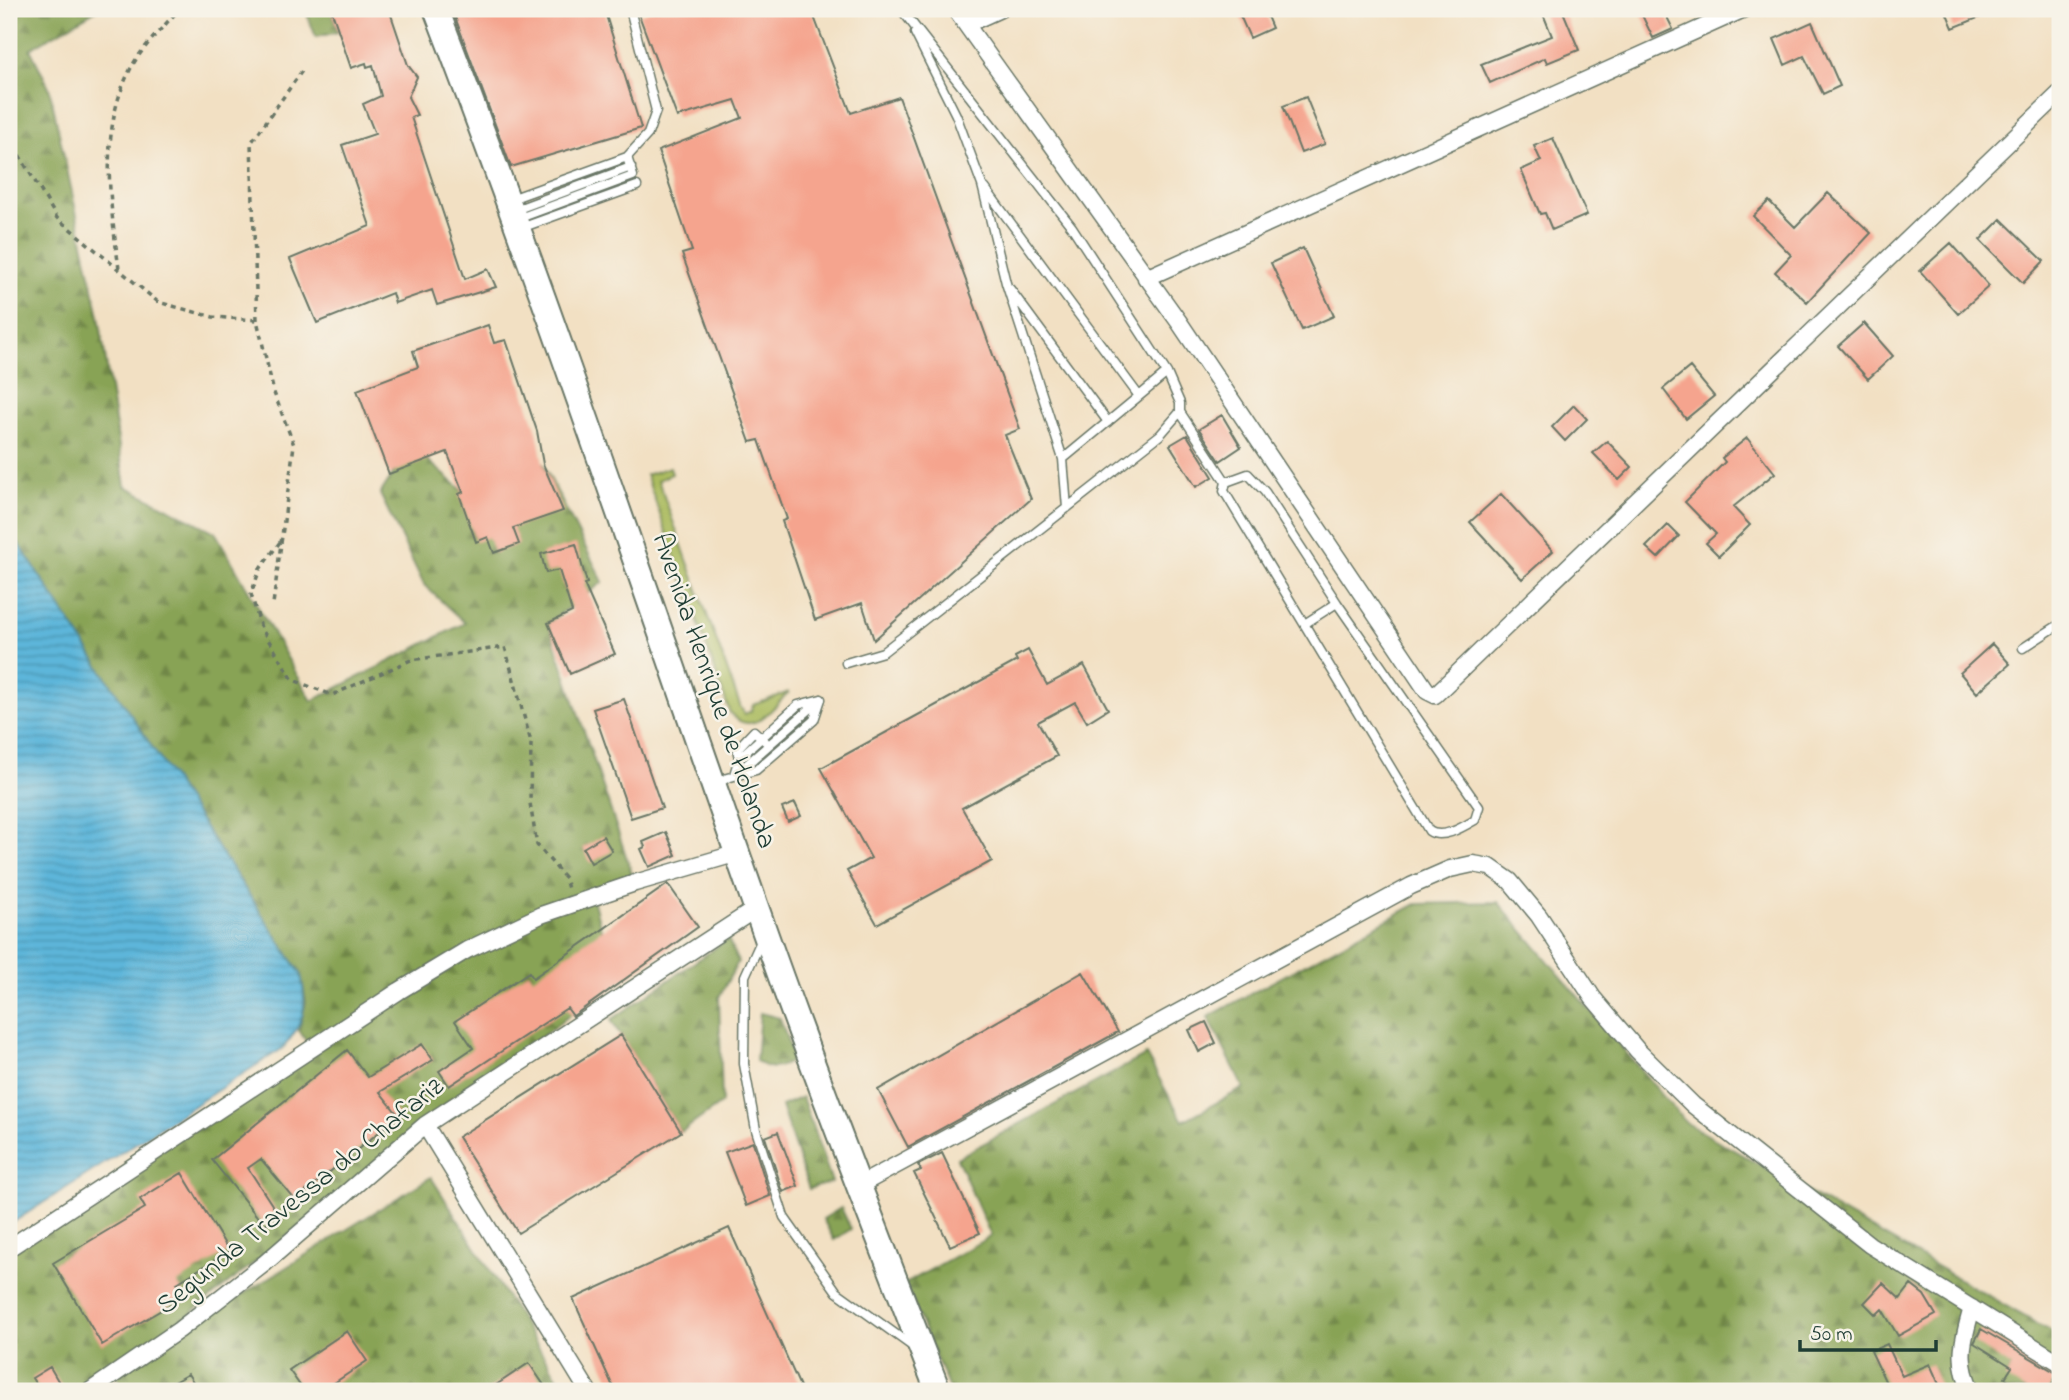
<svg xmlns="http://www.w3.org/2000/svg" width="2069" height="1400" viewBox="0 0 2069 1400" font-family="'Indie Flower',sans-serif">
	<defs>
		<pattern id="forest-firs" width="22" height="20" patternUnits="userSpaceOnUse" patternTransform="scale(1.75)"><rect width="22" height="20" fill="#88a355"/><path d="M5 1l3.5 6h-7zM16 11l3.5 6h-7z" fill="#6f8647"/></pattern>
		<pattern id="water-rules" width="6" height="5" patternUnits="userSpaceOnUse" patternTransform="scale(1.75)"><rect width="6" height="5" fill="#5db6da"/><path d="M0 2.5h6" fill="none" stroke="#4c95b2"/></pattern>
	</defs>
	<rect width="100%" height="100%" fill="#f7f3e8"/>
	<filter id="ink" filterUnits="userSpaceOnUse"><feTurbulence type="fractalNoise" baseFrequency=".0143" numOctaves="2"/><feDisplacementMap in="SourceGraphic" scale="14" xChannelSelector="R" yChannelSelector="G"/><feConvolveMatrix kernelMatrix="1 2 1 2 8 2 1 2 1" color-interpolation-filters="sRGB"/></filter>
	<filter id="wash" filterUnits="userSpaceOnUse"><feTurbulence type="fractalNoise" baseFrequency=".00686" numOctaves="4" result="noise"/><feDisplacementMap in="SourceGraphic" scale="28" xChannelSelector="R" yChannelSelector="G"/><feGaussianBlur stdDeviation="1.57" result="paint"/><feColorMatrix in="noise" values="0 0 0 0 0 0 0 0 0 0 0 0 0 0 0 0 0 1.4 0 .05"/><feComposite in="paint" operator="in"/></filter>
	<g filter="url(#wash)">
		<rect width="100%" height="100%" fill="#f2e0c3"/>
		<path fill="#abbb5e" stroke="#657c49" stroke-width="2" d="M670 467 672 474 658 480 741 708 745 714 751 711 753 705 789 692C771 709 753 739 730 713L646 475Z"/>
		<path fill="url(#forest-firs)" stroke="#547044" stroke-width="2" d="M25 9H98L30 49 49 87 99 316 125 486 215 532 312 701 465 623 424 585 380 494 411 446 463 491 543 464 603 582 548 623 635 883 593 898 614 981 400 1146 115 1374 431 1177 566 1391H128L114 1374 87 1391H9V1252L311 1049 299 1030 306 1002 301 974 9 529V26Z
			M305 9H331L338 32 316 37Z
			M1498 902 1685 1122 2060 1337V1391H950L905 1284 991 1236 957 1158 1146 1055 1183 1121 1244 1088 1208 1017 1416 904Z
			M728 939 738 962 719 997 722 1103 681 1132 611 1020Z
			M760 1013 780 1018 794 1060C778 1069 771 1071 756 1061Z
			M802 1097 832 1182 809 1189 781 1106Z
			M841 1208 851 1229 834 1240 823 1219Z"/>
		<path fill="url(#water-rules)" stroke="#3e7a87" stroke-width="2" d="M9 529 301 974C307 1007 306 1021 283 1048L9 1225Z"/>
		<g id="blocks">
			<path fill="#f5a48e" d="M331 9H389L408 65 417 77 408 97 417 115 411 117 465 279 488 269 496 287 437 305 432 290 395 303 392 293 317 323 290 259 370 226 342 145 375 134 363 104 381 96 373 65 367 67 366 63 351 68Z
				M452 9H604L641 128 511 167Z
				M655 9H811L851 113 899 97 1020 429 1005 435 1031 499 874 640 862 603 815 620 782 521 787 519 759 440 750 442 682 254 692 251 658 151 742 118 735 100 677 117 639 15Z
				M1237 9H1264L1272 28 1250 38Z
				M1541 9H1562L1579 50 1547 63 1545 58 1490 83 1481 64 1552 36Z
				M1639 9H1663L1673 29 1653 38Z
				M1945 9H2000L1953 28Z
				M1812 22 1840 86 1823 94 1804 56 1785 65 1774 39Z
				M1306 97 1325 144 1301 153 1283 106Z
				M1553 138 1587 215 1552 230 1545 213 1540 214 1521 170 1541 161 1534 146Z
				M1828 193 1871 233 1807 302 1775 272 1791 255 1753 216 1769 201 1795 227Z
				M2001 219 2044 261 2023 283 1980 240Z
				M1951 243 1989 286 1958 314 1920 271Z
				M1303 248 1334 316 1302 330 1271 263Z
				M1864 323 1893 356 1868 379 1838 346Z
				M488 325 494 343 506 340 537 431 543 464 563 511 513 528 519 544 494 553 488 537 476 542 459 494 463 492 447 452 389 474 357 390 418 367 413 351Z
				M1690 367 1714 396 1686 419 1663 389Z
				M1574 405 1587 419 1565 441 1552 427Z
				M1222 415 1241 447 1220 461 1199 429Z
				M1187 435 1213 477 1196 487 1170 445Z
				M1747 438 1775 473 1733 507 1750 525 1719 556 1706 543 1716 534 1685 502 1725 462 1722 458Z
				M1607 441 1632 467 1619 480 1593 453Z
				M1501 494 1553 551 1522 579 1470 522Z
				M1668 525 1679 536 1658 558 1646 547Z
				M576 544 587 583 584 584 615 654 570 674 548 623 572 612 559 570 546 573 541 554Z
				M1992 644 2010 664 1977 693 1960 673Z
				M1028 650 1047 685 1084 665 1108 709 1087 722 1075 702 1038 722 1057 756 962 808 992 861 877 924 847 871 871 858 821 768 1017 661 1015 657Z
				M624 699 662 808 631 818 593 709Z
				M795 803 801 816 788 822 782 808Z
				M666 832 676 855 649 867 641 849 645 847 643 842Z
				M603 836 612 851 591 863 583 848Z
				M668 884 698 927 573 1016 567 1008 449 1086 439 1071 473 1048 455 1021 529 972 533 978Z
				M1083 972 1118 1032 908 1147 878 1090Z
				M1206 1022 1216 1043 1199 1052 1189 1030Z
				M621 1035 681 1132 518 1233 458 1137Z
				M422 1044 433 1060 380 1092 399 1116 295 1200 261 1159 248 1168 278 1214 264 1225 212 1160 347 1050 368 1077Z
				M778 1132 798 1186 783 1192 765 1137Z
				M753 1142 770 1196 746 1206 725 1152Z
				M942 1153 980 1233 950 1246 914 1173 921 1170 918 1165Z
				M182 1173 229 1251 177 1283 185 1296 102 1345 53 1263 145 1208 140 1199Z
				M729 1228 802 1391H615L573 1299Z
				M1883 1283 1900 1299 1911 1285 1924 1295 1936 1315 1898 1336 1882 1309 1876 1315 1864 1303Z
				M1981 1329 2058 1374 2048 1391H2026L2005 1378 2012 1367 1974 1343Z
				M347 1331 367 1361 322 1391H304L289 1370Z
				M1887 1344 1902 1376 1930 1364 1942 1391H1866L1886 1383 1871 1351Z
				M529 1363 548 1391H487Z
				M50 1367 64 1391H40L32 1378Z
				M188 1374 199 1391H158Z"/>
		</g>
	</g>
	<g filter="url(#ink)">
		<use href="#blocks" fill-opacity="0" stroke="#697666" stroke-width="2"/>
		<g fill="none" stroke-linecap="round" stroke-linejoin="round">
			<defs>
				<path id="service" d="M915 33 956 115 982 185 1006 283 1063 459
					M985 188 1139 396
					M511 199 627 157
					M515 210 631 167
					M517 219 633 176 627 157 648 134 656 111 630 9
					M521 228 637 186
					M1010 289 1108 422
					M1180 412 1226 482
					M1248 474 1265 492 1337 603 1479 807 1475 820C1463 827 1442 840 1429 831L1224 491 1226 482Z
					M1067 508 1063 459 1167 373
					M1306 623 1337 603
					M2023 648 2060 624
					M846 663 883 652 1160 435 1180 412V403L1167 373 1072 227 901 9
					M739 758 737 749 754 731 765 741
					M737 773 819 701
					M734 775 739 758 798 705 821 699
					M717 784 727 778 756 770 814 720 821 699
					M761 941 745 976 744 1064 756 1130 784 1217 837 1292 912 1346"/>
				<path id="minor" d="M955 9 1179 322 1427 691 1435 695 2060 93
					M967 24 1000 9
					M1146 278 1744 9
					M425 1125 588 1391
					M858 1186 1411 886 1450 869 1473 864 1490 867 1510 881 1539 916 1593 998 1638 1051 1693 1105 1870 1245 2060 1363
					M9 1248 399 991 467 950 541 915 635 883 738 853
					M1972 1308C1963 1339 1956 1362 1972 1391
					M90 1391 179 1330 265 1263 425 1125 757 908"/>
				<path id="primary" d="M436 9C550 306 651 607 756 907 813 1070 876 1231 938 1391"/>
			</defs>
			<use href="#service" stroke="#697666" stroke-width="11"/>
			<use href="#minor" stroke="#697666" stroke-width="19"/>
			<use href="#primary" stroke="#697666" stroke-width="28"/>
			<path stroke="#697666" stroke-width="3.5" stroke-dasharray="5 5" stroke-linecap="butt" d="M9 138 57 218 158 302 213 317 257 320 274 393 294 445 273 604
				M119 269C110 201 98 131 131 68 142 47 164 27 179 9
				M257 320 251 143 304 68
				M280 542 260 569 251 594 261 628 293 680 332 695 411 660 505 647 531 742 530 803 537 845 565 878 568 889"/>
			<use href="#service" stroke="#fff" stroke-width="8"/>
			<use href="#minor" stroke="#fff" stroke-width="16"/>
			<use href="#primary" stroke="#fff" stroke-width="24"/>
		</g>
	</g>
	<g text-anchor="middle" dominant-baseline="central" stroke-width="5" stroke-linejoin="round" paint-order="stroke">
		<g font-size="28" fill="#1f3d34" stroke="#f7f3e8">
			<text transform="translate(713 691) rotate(71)">Avenida Henrique de Holanda</text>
			<text transform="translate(301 1197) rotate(-39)">Segunda Travessa do Chafariz</text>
		</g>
	</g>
	<rect width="2069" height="1400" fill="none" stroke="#f7f3e8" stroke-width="35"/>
	<path d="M1800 1340v10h136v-10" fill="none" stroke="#1f3d34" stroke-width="3.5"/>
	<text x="1810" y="1340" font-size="21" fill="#1f3d34" stroke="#f7f3e8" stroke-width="5" paint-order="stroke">50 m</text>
</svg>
